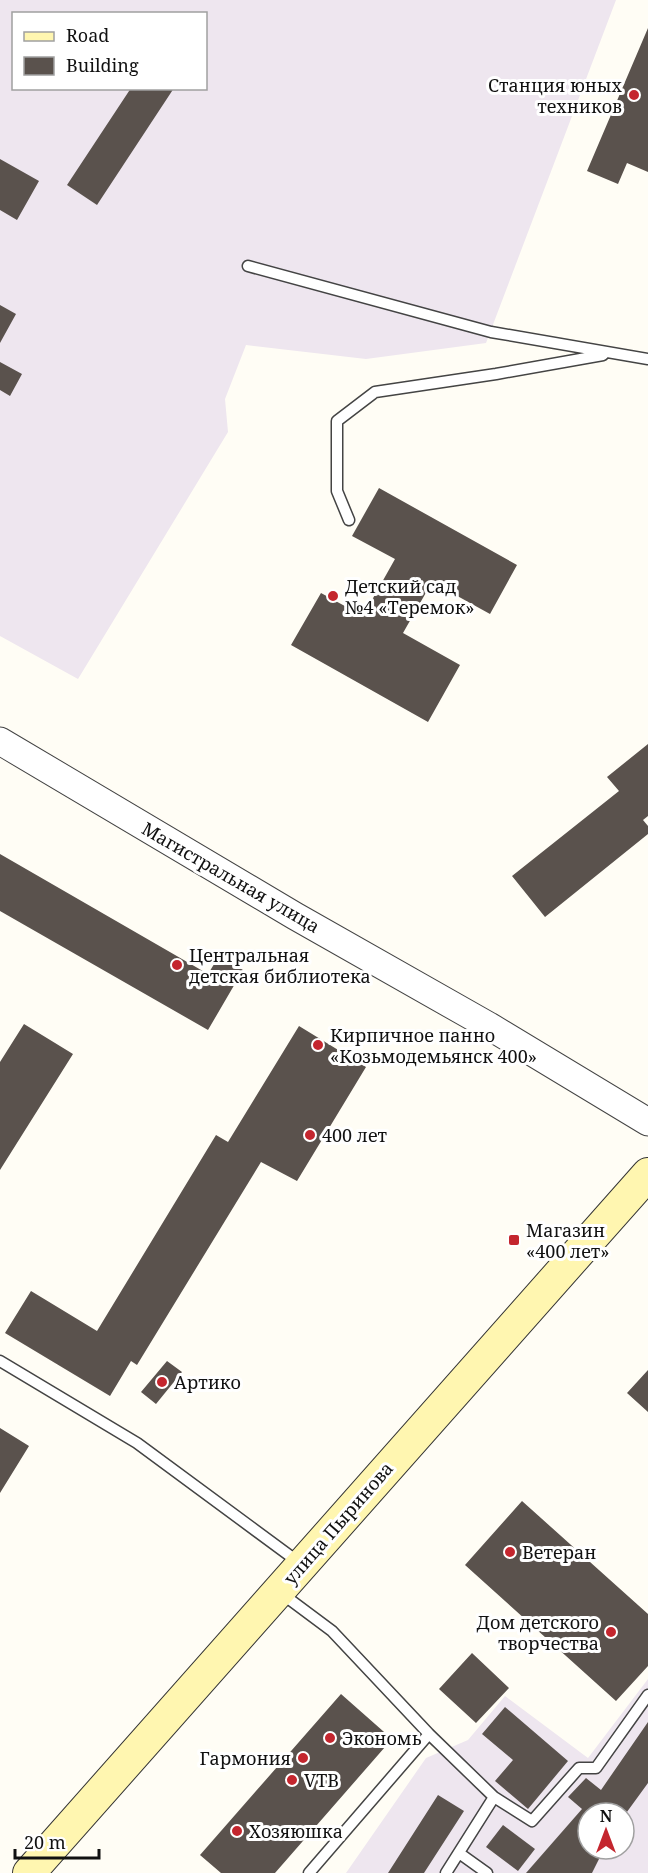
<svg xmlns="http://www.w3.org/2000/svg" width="648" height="1873" viewBox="0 0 648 1873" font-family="'Noto Serif',serif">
	<rect width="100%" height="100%" fill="#fffdf5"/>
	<path fill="#eee6ef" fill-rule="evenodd" d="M0 0H616L486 343 366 359 246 345 225 399 228 432 78 679 0 636ZM14 14H206V88H14Z
		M648 1679V1873H346L426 1758 468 1740 505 1696 588 1758ZM588 1813H624V1849H588Z"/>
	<path fill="#5a524d" d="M648 28V172L627 163 618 184 587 171Z
		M131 88H174L97 205 67 185Z
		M0 159 39 181 17 220 0 210Z
		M0 305 16 314 0 343Z
		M0 362 22 374 10 396 0 390Z
		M379 488 517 565 490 614 432 582 403 633 460 665 428 722 291 645 321 593 363 616 395 559 352 536Z
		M648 744V816L643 820 648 826V834L545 917 512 876 619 791 607 777Z
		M0 854 208 974 219 956 243 970 208 1030 0 911Z
		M24 1024 73 1054 0 1170V1062Z
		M299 1026 366 1067 297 1181 261 1162 137 1365 131 1361 110 1396 5 1333 31 1291 97 1331 216 1135 228 1142Z
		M167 1361 182 1372 156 1404 141 1392Z
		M648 1370V1412L627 1393Z
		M0 1428 29 1446 0 1493Z
		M522 1501 648 1614V1666L616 1701 465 1565Z
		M472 1653 509 1688 476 1723 439 1689Z
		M341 1694 392 1739 275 1873H221L200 1855Z
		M505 1707 568 1761 528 1809 495 1781 513 1760 482 1734Z
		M648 1722V1783L624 1816V1813H588V1849H604L592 1873H526L582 1809 568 1797 586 1778 601 1790Z
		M438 1795 464 1811 424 1873H388Z
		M503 1825 535 1849 518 1871 486 1847Z"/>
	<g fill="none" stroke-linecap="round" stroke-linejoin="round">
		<defs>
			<path id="service" d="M248 266 491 332 648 359
				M349 520 337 491V421L375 392 496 374 603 355
				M0 1361 137 1443 301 1564
				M281 1593 332 1631 429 1734 494 1797 532 1821 579 1768H596L648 1695
				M459 1853 487 1873
				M309 1873 429 1734
				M446 1873 494 1797"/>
			<path id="tertiary" d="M0 741 295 916 489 1026 648 1122"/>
			<path id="secondary" d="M29 1873 648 1174"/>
		</defs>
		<use href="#service" stroke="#444" stroke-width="13"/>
		<use href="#tertiary" stroke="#444" stroke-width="29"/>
		<use href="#secondary" stroke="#333" stroke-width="34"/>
		<use href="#service" stroke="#fff" stroke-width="10"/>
		<use href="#tertiary" stroke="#fff" stroke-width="27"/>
		<use href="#secondary" stroke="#fff6b0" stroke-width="32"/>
	</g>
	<g fill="#c4262e" stroke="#fff" stroke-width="2">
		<circle cx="634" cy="95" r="6"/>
		<circle cx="333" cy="596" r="6"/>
		<circle cx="177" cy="965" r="6"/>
		<circle cx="318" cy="1045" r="6"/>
		<circle cx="310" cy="1135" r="6"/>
		<rect x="508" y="1234" width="12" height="12" rx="3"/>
		<circle cx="162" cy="1382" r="6"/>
		<circle cx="510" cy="1552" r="6"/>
		<circle cx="611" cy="1632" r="6"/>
		<circle cx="330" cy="1738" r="6"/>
		<circle cx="303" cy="1758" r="6"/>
		<circle cx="292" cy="1780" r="6"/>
		<circle cx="237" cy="1831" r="6"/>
	</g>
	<g text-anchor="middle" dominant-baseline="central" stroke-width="6" stroke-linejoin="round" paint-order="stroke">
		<g font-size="18" fill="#111" stroke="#fff" text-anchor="start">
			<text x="622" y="85" text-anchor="end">Станция юных<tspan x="622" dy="21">техников</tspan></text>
			<text x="345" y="586">Детский сад<tspan x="345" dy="21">№4 «Теремок»</tspan></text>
			<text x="189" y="955">Центральная<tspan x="189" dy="21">детская библиотека</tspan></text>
			<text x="330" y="1035">Кирпичное панно<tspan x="330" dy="21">«Козьмодемьянск 400»</tspan></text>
			<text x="322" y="1135">400 лет</text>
			<text x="526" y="1230">Магазин<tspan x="526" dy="21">«400 лет»</tspan></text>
			<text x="174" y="1382">Артико</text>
			<text x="522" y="1552">Ветеран</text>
			<text x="599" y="1622" text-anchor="end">Дом детского<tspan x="599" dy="21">творчества</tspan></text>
			<text x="342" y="1738">Экономь</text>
			<text x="291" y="1758" text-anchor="end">Гармония</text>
			<text x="304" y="1780">VTB</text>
			<text x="249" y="1831">Хозяюшка</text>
		</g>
		<g font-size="18" fill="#111" stroke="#fff">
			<text transform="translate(231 877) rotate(30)">Магистральная улица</text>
			<text transform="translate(338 1523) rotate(-49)">улица Пыринова</text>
		</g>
	</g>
	<rect x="12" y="12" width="195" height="78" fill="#ffffff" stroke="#a0a0a0" stroke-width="1.5"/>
	<rect x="24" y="32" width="30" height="9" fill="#fff6b0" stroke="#a0a0a0" stroke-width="1.5"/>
	<text x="66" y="42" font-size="18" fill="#111111">Road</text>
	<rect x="24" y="57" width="30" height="18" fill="#5a524d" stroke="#a0a0a0" stroke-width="1.5"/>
	<text x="66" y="72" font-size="18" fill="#111111">Building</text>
	<g transform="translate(606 1831)"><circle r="28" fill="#ffffff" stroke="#a0a0a0" stroke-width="1.5"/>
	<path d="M0-4.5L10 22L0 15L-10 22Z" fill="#c4262e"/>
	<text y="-9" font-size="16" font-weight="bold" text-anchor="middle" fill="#111111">N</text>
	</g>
	<path d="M15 1849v9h84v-9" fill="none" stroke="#111111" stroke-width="3"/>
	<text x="24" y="1849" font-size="18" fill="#111111" stroke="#ffffff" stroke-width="4.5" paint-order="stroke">20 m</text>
</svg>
